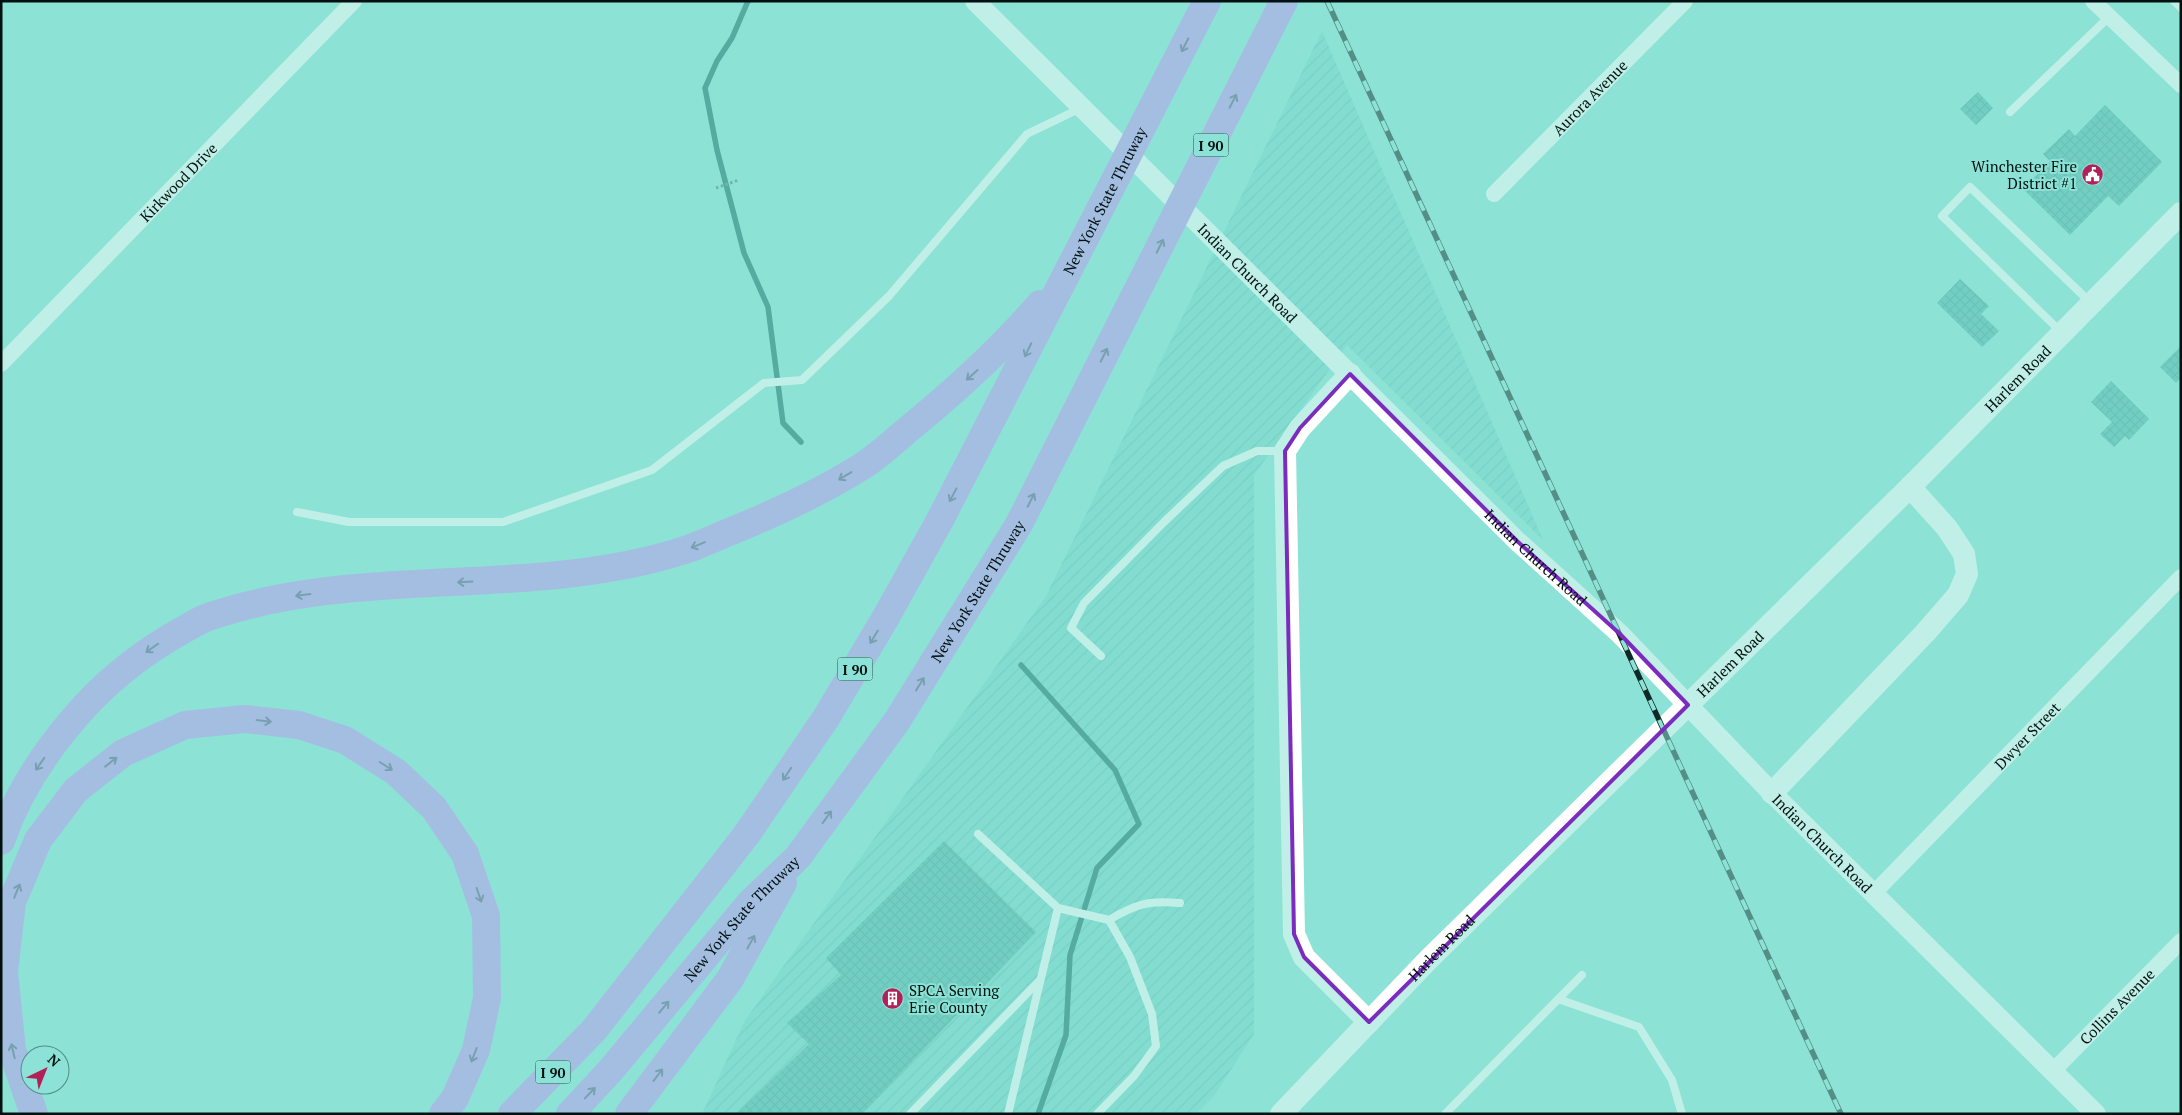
<svg xmlns="http://www.w3.org/2000/svg" width="2182" height="1115" viewBox="0 0 2182 1115" font-family="'PT Serif',serif">
	<defs>
		<pattern id="industrial-furrows" width="10" height="10" patternUnits="userSpaceOnUse" patternTransform="scale(1.25)"><rect width="10" height="10" fill="#77d7cb"/><path d="M-1 1l2-2M0 10L10 0M9 11l2-2" fill="none" stroke="#65b8ad"/></pattern>
		<pattern id="building-cross-hatch" width="8" height="8" patternUnits="userSpaceOnUse" patternTransform="scale(1.25)"><rect width="8" height="8" fill="#51b7ab"/><path d="M0 0l8 8M0 8l8-8" fill="none" stroke="#459c92"/></pattern>
	</defs>
	<rect width="100%" height="100%" fill="#8ce2d6"/>
	<path fill="url(#industrial-furrows)" d="M1322 31 1543 540 1347 345 1254 475V1034L1214 1096 1196 1114H702L744 1022 1046 596Z"/>
	<g fill="none" stroke-linecap="round" stroke-linejoin="round">
		<path stroke="#146860" stroke-width="5.5" d="M748 1 732 38 717 61 705 88 717 150 744 253 768 307 783 423 801 442
			M1021 665 1115 770 1139 824 1097 868 1070 955 1066 1035 1038 1114"/>
	</g>
	<path fill="url(#building-cross-hatch)" d="M1978 92 1993 108 1976 125 1960 109Z
		M2105 105 2162 162 2119 206 2108 196 2070 235 2023 189 2050 161 2043 154 2069 129 2075 136Z
		M1960 279 1989 306 1981 314 1999 331 1982 347 1937 303Z
		M2181 346V378L2176 383 2160 367Z
		M2111 381 2149 419 2129 440 2125 436 2114 447 2100 434 2112 422 2091 402Z
		M944 841 1036 932 862 1114H736L809 1044 787 1023 841 975 826 958Z"/>
	<g fill="none" stroke-linecap="round" stroke-linejoin="round">
		<path stroke="#4b817a" stroke-width="3" stroke-dasharray="2.5 2.5" stroke-linecap="butt" d="M716 188 739 180"/>
		<path stroke="#fff" stroke-width="8" d="M2174 1 2181 8
			M2010 112 2109 17
			M2060 331 1942 216 1970 187 2090 302
			M297 512 349 522H503L652 470 764 383 802 380 889 296 1027 134 1081 108
			M1101 656 1071 628 1084 603 1164 522 1223 466 1257 451H1283
			M978 834 1058 908 1008 1114
			M1058 908 1109 920 1130 957 1152 1014 1156 1046 1134 1076 1097 1114
			M1109 920C1136 904 1149 900 1180 903
			M1558 999 1639 1027 1672 1080 1682 1114
			M910 1114 1040 980
			M1445 1114 1582 975"/>
		<g stroke="#fff" stroke-width="16">
			<path d="M2093 1 2181 85"/>
			<path id="s1" d="M1494 194 1685 1"/>
			<path id="s2" d="M1 364 354 1"/>
			<path id="s3" d="M1873 894 2181 577"/>
			<path id="s4" d="M2053 1071 2181 941"/>
		</g>
		<path stroke="#fff" stroke-width="20" id="s5" d="M975 1 1517 541 1620 634 1772 793 2096 1114"/>
		<g stroke="#fff" stroke-width="22">
			<path d="M1350 374 1300 428 1285 451 1294 934 1304 957 1369 1022"/>
			<path d="M1772 793 1925 633 1958 595 1967 574 1964 554 1947 528 1910 487"/>
			<path id="s6" d="M1281 1114 1428 960 1910 487 2181 213"/>
		</g>
		<g stroke="#c093f2" stroke-width="28">
			<path d="M1 841C18 791 50 744 86 705 114 675 147 650 183 630 192 625 201 619 211 616 365 564 534 600 688 549 704 543 719 536 734 530 778 512 821 492 861 467 877 457 891 444 905 432 953 393 999 352 1040 304"/>
			<path d="M34 1114 12 1050 4 972 12 902 38 840 76 790 123 753 185 725 245 719 299 725 345 740 396 772 434 808 465 854 486 916 487 998 476 1050 455 1098 443 1114"/>
			<path id="s7" d="M512 1114 594 1030 747 834 826 718 886 617 940 520 1207 1"/>
			<path id="s8" d="M570 1114 610 1071 750 903 798 857 897 721 1019 524 1284 1"/>
			<path d="M629 1114 730 979 783 883"/>
		</g>
		<defs>
			<path id="rail" d="M1327 1 1841 1114"/>
		</defs>
		<use href="#rail" stroke="#102926" stroke-width="5.5"/>
		<use href="#rail" stroke="#8ce2d6" stroke-width="4" stroke-dasharray="11" stroke-linecap="butt"/>
	</g>
	<defs><path id="oneway-shaft" d="M-6 0H5M1.5-3L5.5 0L1.5 3" fill="none" stroke-width="1.6" stroke-linecap="round" stroke-linejoin="round" transform="scale(1.25)"/></defs>
	<g stroke="#605280">
		<use href="#oneway-shaft" transform="translate(1185 45) rotate(117)"/>
		<use href="#oneway-shaft" transform="translate(1233 101) rotate(-63)"/>
		<use href="#oneway-shaft" transform="translate(1160 246) rotate(-63)"/>
		<use href="#oneway-shaft" transform="translate(1028 350) rotate(116)"/>
		<use href="#oneway-shaft" transform="translate(1104 355) rotate(-63)"/>
		<use href="#oneway-shaft" transform="translate(972 375) rotate(138)"/>
		<use href="#oneway-shaft" transform="translate(845 476) rotate(149)"/>
		<use href="#oneway-shaft" transform="translate(953 495) rotate(118)"/>
		<use href="#oneway-shaft" transform="translate(1031 500) rotate(-63)"/>
		<use href="#oneway-shaft" transform="translate(698 545) rotate(158)"/>
		<use href="#oneway-shaft" transform="translate(465 582) rotate(177)"/>
		<use href="#oneway-shaft" transform="translate(303 595) rotate(173)"/>
		<use href="#oneway-shaft" transform="translate(874 637) rotate(121)"/>
		<use href="#oneway-shaft" transform="translate(152 648) rotate(145)"/>
		<use href="#oneway-shaft" transform="translate(920 684) rotate(-58)"/>
		<use href="#oneway-shaft" transform="translate(264 721) rotate(7)"/>
		<use href="#oneway-shaft" transform="translate(111 762) rotate(-38)"/>
		<use href="#oneway-shaft" transform="translate(40 764) rotate(125)"/>
		<use href="#oneway-shaft" transform="translate(386 766) rotate(32)"/>
		<use href="#oneway-shaft" transform="translate(787 774) rotate(124)"/>
		<use href="#oneway-shaft" transform="translate(827 817) rotate(-54)"/>
		<use href="#oneway-shaft" transform="translate(17 891) rotate(-68)"/>
		<use href="#oneway-shaft" transform="translate(479 895) rotate(71)"/>
		<use href="#oneway-shaft" transform="translate(751 942) rotate(-61)"/>
		<use href="#oneway-shaft" transform="translate(664 1007) rotate(-50)"/>
		<use href="#oneway-shaft" transform="translate(13 1051) rotate(-103)"/>
		<use href="#oneway-shaft" transform="translate(474 1055) rotate(111)"/>
		<use href="#oneway-shaft" transform="translate(658 1075) rotate(-53)"/>
		<use href="#oneway-shaft" transform="translate(590 1093) rotate(-46)"/>
	</g>
	<path d="M0 0H2182V1115H0ZM1350 374 1517 541 1620 634 1688 705 1369 1022 1304 957 1294 934 1285 451 1300 428Z" fill="#8ce2d6" fill-opacity=".55" fill-rule="evenodd"/>
	<path fill="none" stroke="#7b2cbf" stroke-width="4" stroke-linejoin="round" d="M1350 374 1517 541 1620 634 1688 705 1369 1022 1304 957 1294 934 1285 451 1300 428Z"/>
	<defs>
		<symbol id="civic-disc" viewBox="-11 -11 22 22"><circle r="9.5" fill="#b12157" stroke="#8ce2d6"/><path d="M-.6-6.5H3V-4.5H.6V-3L4-1V1h2V6H-6V1h2V-1L-.6-3ZM-1.2 2.5V6h2.4V2.5Z" fill="#fff"/></symbol>
		<symbol id="building-disc" viewBox="-11 -11 22 22"><circle r="9.5" fill="#b12157" stroke="#8ce2d6"/><path d="M-4-6H4V6H1V3H-1V6H-4ZM-2.5-4.3h1.7v1.8h-1.7ZM.8-4.3h1.7v1.8H.8ZM-2.5-1h1.7V.8h-1.7ZM.8-1h1.7V.8H.8Z" fill="#fff"/></symbol>
	</defs>
	<g fill-rule="evenodd">
		<use href="#civic-disc" x="2080" y="162" width="25" height="25"/>
		<use href="#building-disc" x="880" y="986" width="25" height="25"/>
	</g>
	<g text-anchor="middle" dominant-baseline="central" stroke-width="4" stroke-linejoin="round" paint-order="stroke">
		<g fill="#8ce2d6" stroke="#2a504b" stroke-width="1">
			<rect x="1193.5" y="133.5" width="35" height="23" rx="4"/>
			<rect x="837.5" y="657.5" width="35" height="23" rx="4"/>
			<rect x="535.5" y="1060.5" width="35" height="23" rx="4"/>
		</g>
		<g font-size="14" font-weight="bold" fill="#00110f">
			<text x="1211" y="145">I 90</text>
			<text x="855" y="669">I 90</text>
			<text x="553" y="1072">I 90</text>
		</g>
		<g font-size="15" fill="#00110f" stroke="#8ce2d6">
			<text stroke="none"><textPath href="#s1" startOffset="136">Aurora Avenue</textPath></text>
			<text stroke="none"><textPath href="#s2" startOffset="254">Kirkwood Drive</textPath></text>
			<text stroke="none"><textPath href="#s7" startOffset="1094">New York State Thruway</textPath></text>
			<text stroke="none"><textPath href="#s5" startOffset="385">Indian Church Road</textPath></text>
			<text stroke="none"><textPath href="#s6" startOffset="1041">Harlem Road</textPath></text>
			<text stroke="none"><textPath href="#s5" startOffset="790">Indian Church Road</textPath></text>
			<text stroke="none"><textPath href="#s8" startOffset="665">New York State Thruway</textPath></text>
			<text stroke="none"><textPath href="#s6" startOffset="636">Harlem Road</textPath></text>
			<text stroke="none"><textPath href="#s3" startOffset="221">Dwyer Street</textPath></text>
			<text stroke="none"><textPath href="#s5" startOffset="1195">Indian Church Road</textPath></text>
			<text stroke="none"><textPath href="#s8" startOffset="260">New York State Thruway</textPath></text>
			<text stroke="none"><textPath href="#s6" startOffset="231">Harlem Road</textPath></text>
			<text stroke="none"><textPath href="#s4" startOffset="91">Collins Avenue</textPath></text>
		</g>
		<g font-size="15" fill="#00110f" stroke="#8ce2d6" text-anchor="end">
			<text x="2077" y="166">Winchester Fire<tspan x="2077" dy="17">District #1</tspan></text>
			<text x="909" y="990" text-anchor="start">SPCA Serving<tspan x="909" dy="17">Erie County</tspan></text>
		</g>
	</g>
	<rect width="2182" height="1115" fill="none" stroke="#00110f" stroke-width="5"/>
	<g transform="translate(45 1070) rotate(43)"><circle r="24" fill="#8ce2d6" stroke="#548e86"/>
	<path d="M0-4L9 19L0 12L-9 19Z" fill="#b12157"/>
	<text y="-8" font-size="14" font-weight="bold" text-anchor="middle" fill="#00110f">N</text>
	</g>
</svg>
